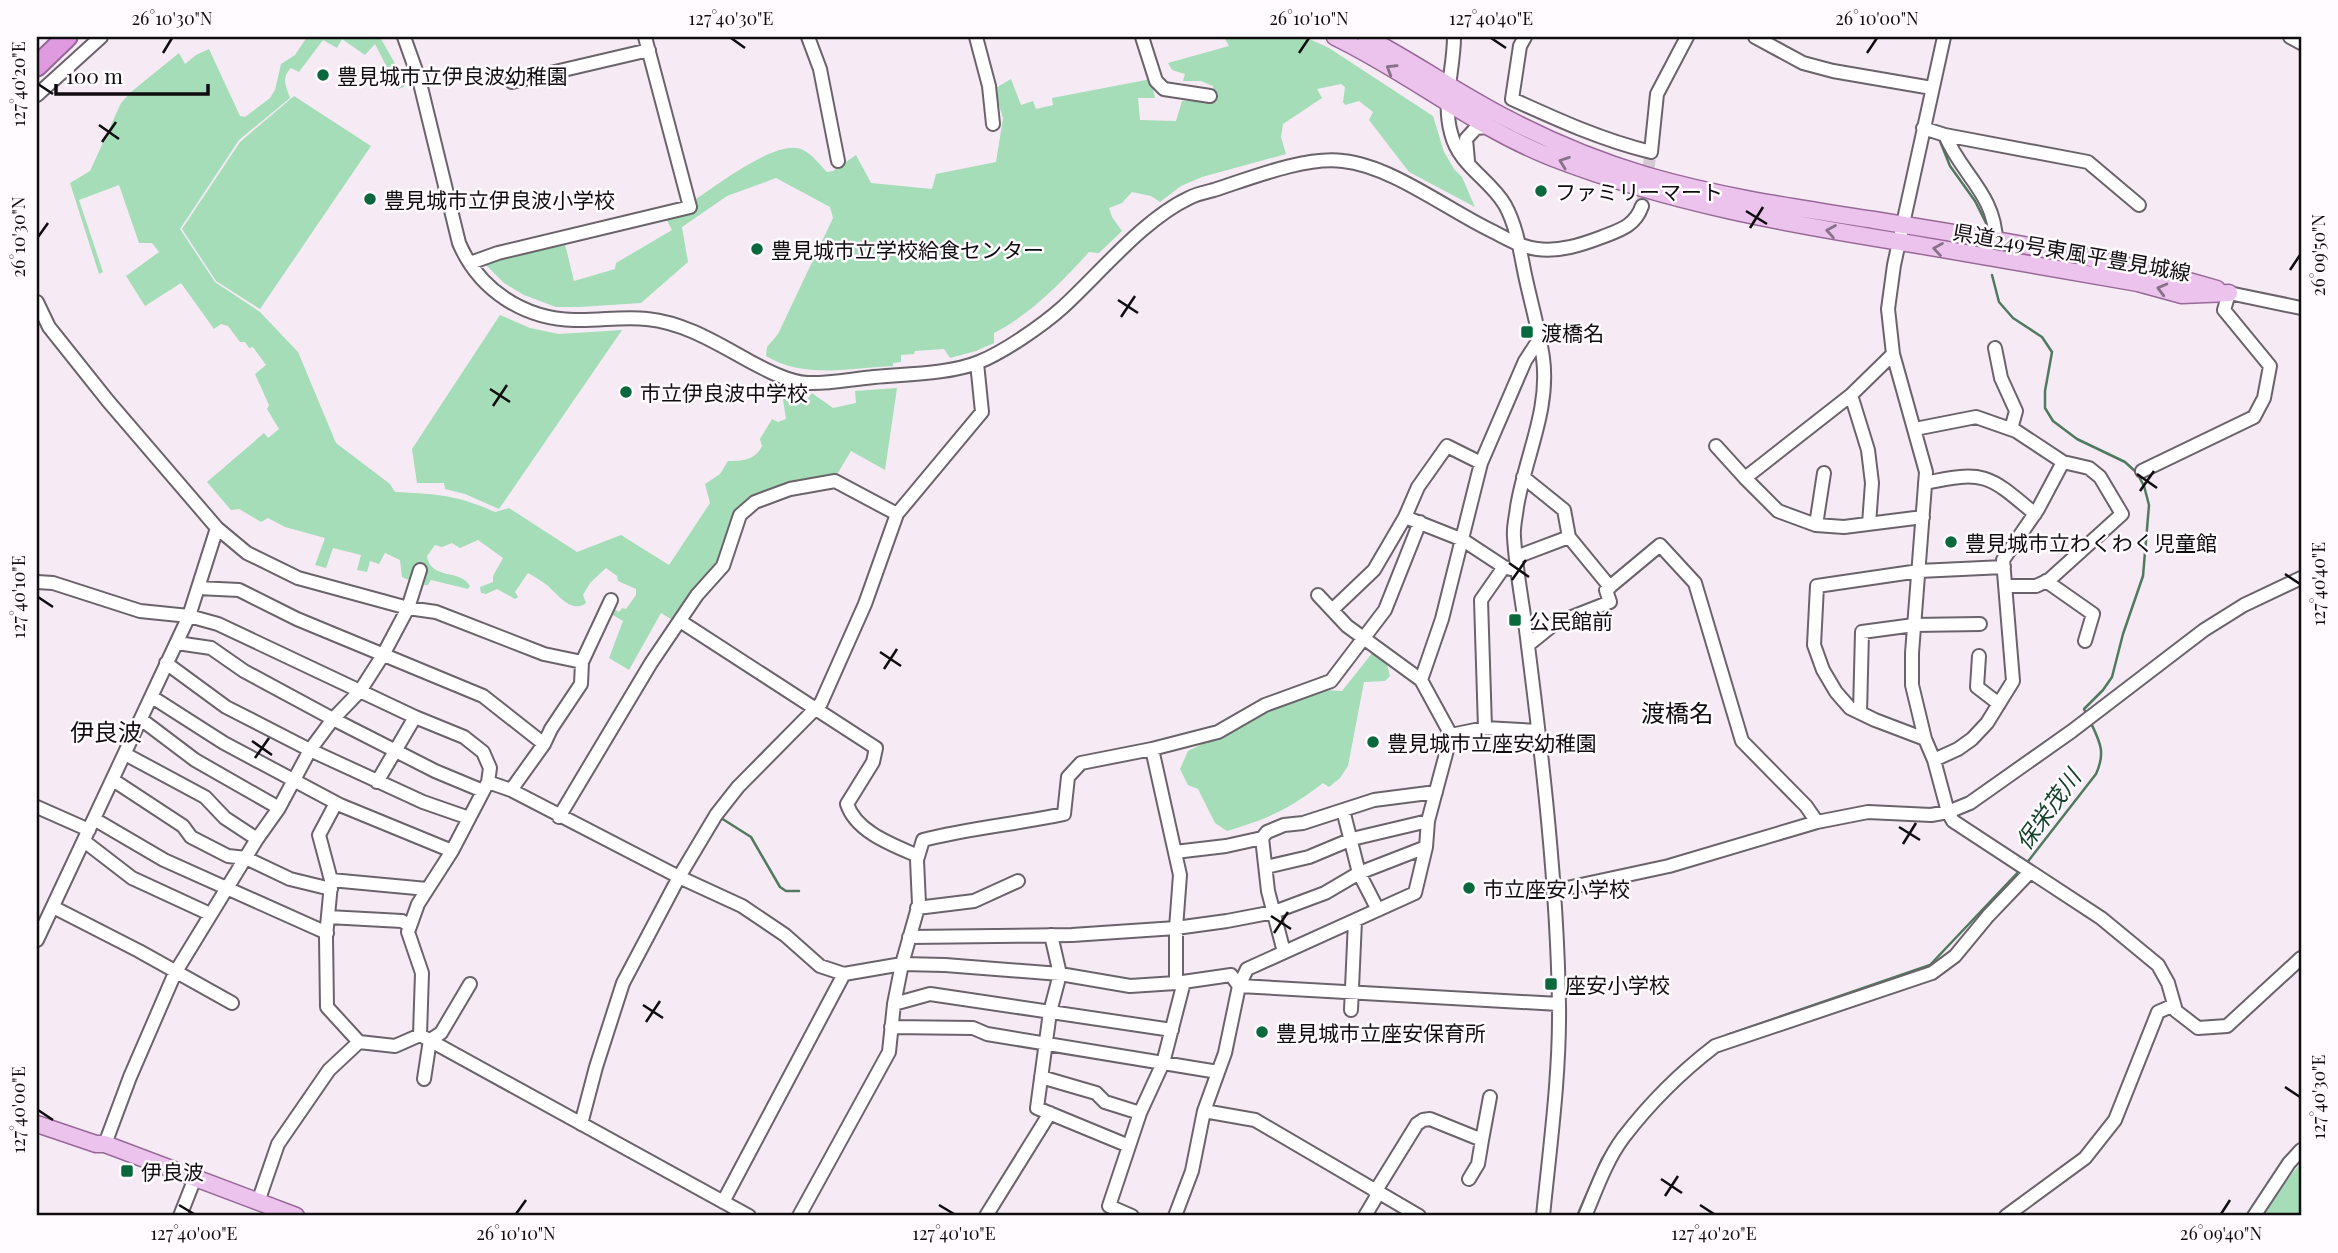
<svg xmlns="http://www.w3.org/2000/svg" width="2338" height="1253" viewBox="0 0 2338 1253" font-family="'Playfair Display','Noto Sans JP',serif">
	<rect width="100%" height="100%" fill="#f6ebf5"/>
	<path fill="#a4ddb7" d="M307 37H380L406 83 404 87 398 89 375 44 365 55 342 39 337 48 323 40 299 72 291 68C281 78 286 86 290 98L239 140 180 229 215 282 260 312 298 352 336 443 390 484 395 492C437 494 457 495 495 512L509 508 577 552 621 535 669 565 710 503 705 484 720 474 728 461C743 461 755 460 762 446L760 439 772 419 778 422 786 419 781 387 799 401H806L812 393 833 408 856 403 855 391 897 388 885 470 851 451 836 476 789 483 760 493 740 506 720 563 674 621 661 613 629 670 609 658 623 621 611 614 614 609 619 612 622 608 626 609 636 595V589L618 581 617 576 606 568 590 583 583 595 586 603C572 614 558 595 548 586 542 581 535 577 528 573L515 592 518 597 515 599 497 589 486 594 481 593 480 587 493 582V576L503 558 478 540 460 548 452 543 442 547 435 545 427 556C430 580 461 569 470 586L468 589 431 580 428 585H420L402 577 400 560 385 553 379 564 370 561 367 572 357 570 361 555 333 548 326 568 315 565 325 538 285 527 268 518 261 522 239 509 231 510 207 482 264 433 268 438 279 429 267 409 269 405 255 374 266 365 253 347 249 348 245 342H240L228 326 221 324 214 329 181 283 145 306 126 276 159 252 152 243H139L119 185 79 200 103 272 99 274 70 183 90 171 121 103 131 92 179 53 185 64 196 55 209 49 240 116 245 117 270 98 275 90 281 64 295 55Z
		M1224 37H1305L1329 48 1433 116 1444 152 1454 169 1462 177 1475 207 1409 172 1369 120 1373 112 1359 101 1345 105 1343 102 1345 87 1341 84 1317 89 1322 98 1283 124 1281 137 1286 154 1202 177 1181 186 1160 202 1151 196 1132 192 1122 203 1109 208 1112 217 1122 231 1099 253 1089 252C1061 283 1031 314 994 333V343L976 351 950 358 944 349 915 351 914 354 901 355V362L893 363V366C852 368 803 379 766 356L767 347 778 334 833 218 830 207 776 178 727 196 682 227 688 262 641 303 580 307H556L524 295 504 283 484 263 564 240 574 281 615 269 616 263 672 230 664 215C674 211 684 207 693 201 715 187 778 137 803 150 812 154 820 165 827 172L833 171 856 155 871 183 932 189 936 174 996 162 1003 118 994 89 1011 79 1021 105 1033 101 1036 109 1053 105 1052 98 1151 79 1155 98H1138L1140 120 1176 121 1182 101 1213 100V86L1201 81H1183L1185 74 1172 70 1168 63 1229 46Z
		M294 96 371 146 260 309 216 281 182 229 240 142Z
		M500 315 530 328 559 334 622 330 499 509 465 494 445 489 444 483H417L412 449Z
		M1373 652 1386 661 1390 676 1385 681 1364 682 1348 766 1340 778 1329 787 1323 783C1288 810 1269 818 1227 831L1215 823 1198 789 1188 785 1180 769 1188 751 1245 723 1267 707 1326 690 1342 691Z
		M2301 1163V1216H2264L2280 1188Z"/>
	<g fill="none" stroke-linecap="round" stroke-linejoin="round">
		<path stroke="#507a60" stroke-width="2.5" d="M1938 136 1950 166 1975 201 1986 223
			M1992 275 1999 302 2013 318 2042 337 2052 352 2045 391V408L2053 421 2077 439 2125 462 2137 473 2144 486 2149 505 2143 576 2123 634 2112 677 2103 690 2084 709 2087 715
			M721 818 751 837 780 887 786 891H799
			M2026 864 2096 774C2106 752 2100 742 2090 721
			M1727 1035 1930 965 2021 869
			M1679 1068 1711 1041
			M1577 1216 1602 1159 1629 1121"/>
		<path stroke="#d4cad3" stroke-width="12" stroke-dasharray="12 6" stroke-linecap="butt" d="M1642 206 1651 152"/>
		<defs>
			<path id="minor" d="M404 37 419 79 459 243C479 290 524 319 574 320 599 321 623 316 647 319 686 323 718 344 751 362 768 371 789 382 807 383 829 384 852 379 874 377 906 374 950 374 979 362 1004 352 1043 325 1063 307 1100 273 1144 219 1189 198 1196 194 1206 192 1214 190 1251 178 1306 156 1343 161 1392 166 1449 211 1494 232 1507 239 1521 247 1537 249 1559 252 1581 245 1602 237 1620 230 1635 226 1642 206
				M808 37 820 69 838 161
				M976 37 989 86 993 124
				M1142 37 1156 81 1164 89 1210 96
				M1454 37C1454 69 1442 101 1451 133 1459 166 1489 178 1505 205 1517 227 1520 251 1525 275 1531 303 1539 330 1543 358 1550 410 1525 457 1517 507 1516 517 1513 527 1514 537 1516 573 1524 609 1528 646 1543 764 1557 884 1559 1004 1560 1075 1550 1146 1543 1216
				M1525 37 1520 46 1512 99C1558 120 1602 140 1651 152L1657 94 1687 37
				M1755 37 1803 63 1833 71 1932 88
				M1944 37 1894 265 1888 309 1893 354 1926 472 1912 653V685L1925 739 1934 760 1948 812 1953 821 2101 918 2158 965 2168 983 2176 1011 2198 1028 2227 1026 2301 958
				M2290 37 2301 43
				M512 82 649 50
				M37 95 101 37
				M1923 128 1945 135C1961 174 1995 194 1996 241
				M1945 135 2088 162 2139 205
				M1468 161 1466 139 1476 128 1487 127
				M470 263 498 253 690 207 645 37
				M37 302 49 327 108 401 217 528 247 553 298 578 408 608 436 612 544 654 582 662 581 684 551 729 544 744 511 790
				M1995 348 2001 378 2016 411 2011 429
				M1893 354 1851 395 1745 478 1778 511 1816 525 1844 527 1923 517
				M1851 395 1868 450 1872 483 1869 524
				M1915 429 1976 417 2016 431 2063 462 2038 509 2003 560 2013 681 1987 723 1972 739 1958 749 1934 760
				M1716 446 1745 478
				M1481 463 1447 446 1418 487 1405 517 1463 540 1504 567
				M2142 471 2254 417 2264 398 2270 366 2224 310 2229 293 2301 308
				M1523 477 1564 510 1569 537 1610 587
				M1925 483C1985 470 1989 475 2035 514
				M1816 525 1824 473
				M1516 557 1569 537
				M2046 581 2093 614 2085 641
				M37 582 53 583 140 611 189 616 218 624 415 717 464 737 483 752 490 768 488 782
				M2005 586H2036L2049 580 2122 514 2100 477 2089 468 2063 462
				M198 588 239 590 297 619 483 696 544 744
				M1332 610 1374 570 1405 517
				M680 621 876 748 873 762 847 804C856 832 893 845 918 856
				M177 643 211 648 244 671 333 719 435 771 483 791
				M1528 645 1554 624 1610 602 1606 590 1660 545 1695 583 1742 741 1806 806 1817 822
				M1979 656 1977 687 1999 704
				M582 662 611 600
				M166 663 226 707 310 750 423 802 469 818
				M1421 680 1442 619 1481 463 1525 361 1540 338
				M152 697 224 743 340 805 452 851
				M1860 713 1862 632 1914 625 1980 624
				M142 720 195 760 279 808
				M1485 728 1481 600 1504 567 1511 569
				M1451 735 1485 728 1537 731
				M1925 739 1875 720 1850 708 1836 692 1823 670 1814 645 1817 586 1919 571 2004 567
				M1152 749 1218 732 1265 705 1331 681 1385 610 1420 522
				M125 754 205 797 225 818 257 839
				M113 780 183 826 191 837 228 856 246 858 290 879 331 889
				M377 782 415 717
				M336 803 319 835 331 880 427 889
				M37 807 89 830
				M1343 810 1359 873 1378 910
				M559 817 651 663 697 595 723 566 740 515 755 502 790 489 835 481 897 514
				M94 819 164 860 327 933
				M1262 838 1267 832 1284 825 1303 823 1374 800 1436 792
				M84 841 132 878 210 914
				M1175 852 1226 846 1262 838 1268 891 1284 952
				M1266 867 1309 857 1352 839 1428 821
				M331 884 326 937 327 1007 359 1042
				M1553 891 1669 866 1817 822 1868 812 1931 815 1948 812 1970 803 2072 731 2204 630 2244 605 2301 578
				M53 907 139 951 232 1003
				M917 908 974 901 1018 881
				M328 917 402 921 410 926
				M1051 935 1060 974 1050 1012 1037 1108 1129 1146 1109 1206 1132 1216
				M909 937 1072 935 1176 928 1227 921 1274 912 1325 893 1359 873 1426 847
				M37 940 189 616 217 528
				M894 1004 930 994 1172 1030
				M1351 1010 1355 921
				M891 1027 973 1028 987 1034 1218 1072
				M420 1035 422 973 408 932 418 904 452 851 488 782 511 790 679 877 742 906 785 935 820 966 844 974 902 964 945 965 1060 974 1130 986 1176 983 1231 975 1239 986 1559 1004
				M420 1035 749 1216
				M1041 1077 1096 1093 1105 1102 1140 1113
				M424 1079 430 1040 441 1033 470 984
				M1204 1111 1255 1120 1419 1216
				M581 1124 596 1067 623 983 679 877 716 815 738 787 821 703 865 604 897 514 982 412 977 363
				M105 1144 130 1077 175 973 257 839 279 808 310 750 333 719 360 691 383 655 408 608 420 570
				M1129 1146 1140 1113 1163 1063 1184 982
				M1469 1179 1478 1164 1482 1140
				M1375 1192 1417 1124 1423 1120 1430 1119 1482 1140 1490 1097
				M258 1202 278 1144 329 1070 359 1042 395 1046 420 1035
				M723 1202 844 974
				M180 1216 195 1178
				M799 1216 889 1052 894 1004 902 964 919 904 917 860 923 840C969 828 1017 824 1064 814L1068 777 1081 763 1152 749 1180 875 1176 928V983
				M986 1216 1050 1113
				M1175 1216 1192 1171 1204 1111 1225 1053 1239 986 1247 969 1415 893 1426 847 1428 821 1451 735 1421 680 1347 626 1318 595
				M1365 1216 1378 1194
				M1585 1216C1596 1190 1606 1161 1623 1138 1649 1104 1681 1072 1715 1046L1932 973 1955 956 1988 916 2030 872
				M2006 1216 2085 1158 2115 1120 2158 1012 2174 1005
				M2254 1216 2289 1163 2301 1150"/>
			<path id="major" d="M1335 37C1410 73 1474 127 1553 158 1672 204 1788 224 1913 244 1988 257 2063 270 2138 283L2182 295 2229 293
				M1366 37C1414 62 1459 94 1508 119 1552 142 1598 161 1645 175 1720 197 1797 208 1874 220 1989 239 2105 256 2217 289
				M37 1124 96 1144H105L296 1216"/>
			<path id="highway" d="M37 66 67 37"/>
		</defs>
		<use href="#minor" stroke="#6b636b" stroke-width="16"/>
		<use href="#major" stroke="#976997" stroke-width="19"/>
		<use href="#highway" stroke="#976997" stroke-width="23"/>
		<use href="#minor" stroke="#fff" stroke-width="12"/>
		<use href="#major" stroke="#ecc3ec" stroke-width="16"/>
		<use href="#highway" stroke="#e09be0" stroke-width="19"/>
	</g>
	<defs><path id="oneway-chevron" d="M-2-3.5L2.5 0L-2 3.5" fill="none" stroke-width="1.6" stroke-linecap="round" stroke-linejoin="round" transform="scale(1.75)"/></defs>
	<g stroke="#897189">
		<use href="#oneway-chevron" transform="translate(1391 69) rotate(-149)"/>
		<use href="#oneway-chevron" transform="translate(1564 162) rotate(-160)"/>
		<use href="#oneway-chevron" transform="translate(1831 231) rotate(-170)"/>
		<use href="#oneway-chevron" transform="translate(1938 249) rotate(-171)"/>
		<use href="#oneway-chevron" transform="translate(2162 289) rotate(-165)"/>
	</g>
	<path fill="none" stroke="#100d10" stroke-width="2.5" d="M731 38 745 48M1491 38 1506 48M163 53 172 38M1299 53 1309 38M1867 53 1877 38M38 84 53 94M99 125 119 139M102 142 116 122M1746 211 1767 224M1750 228 1763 207M38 237 48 223M2290 270 2300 255M1118 300 1138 313M1121 317 1135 296M490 389 510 402M493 406 507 385M2137 474 2157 488M2140 491 2154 471M1509 563 1529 577M2285 574 2300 584M1512 580 1526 560M38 597 53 607M880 652 901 666M884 669 897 649M252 741 272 755M255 758 269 738M1899 827 1920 840M1903 844 1916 823M1271 916 1291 929M1274 933 1288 912M643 1005 663 1018M646 1022 660 1001M2285 1087 2300 1097M38 1110 53 1120M1661 1179 1682 1193M1665 1196 1678 1176M179 1205 194 1214M939 1205 954 1214M1700 1205 1714 1214M516 1214 526 1200M2221 1214 2230 1200"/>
	<g fill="#09683c" stroke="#fffbff" stroke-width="2.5">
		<circle cx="323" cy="75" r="7"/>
		<circle cx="1541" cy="191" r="7"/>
		<circle cx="370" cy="199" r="7"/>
		<circle cx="757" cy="249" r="7"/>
		<rect x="1520" y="325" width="14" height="14" rx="3.5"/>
		<circle cx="626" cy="392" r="7"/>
		<circle cx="1951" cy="542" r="7"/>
		<rect x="1508" y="613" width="14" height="14" rx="3.5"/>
		<circle cx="1373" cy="742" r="7"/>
		<circle cx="1469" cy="888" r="7"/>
		<rect x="1544" y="977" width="14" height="14" rx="3.5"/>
		<circle cx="1262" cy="1032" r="7"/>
		<rect x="120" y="1164" width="14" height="14" rx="3.5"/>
	</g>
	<g text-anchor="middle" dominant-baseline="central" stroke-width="5" stroke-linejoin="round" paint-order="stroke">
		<g font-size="21" fill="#100d10" stroke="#fffbff" text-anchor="start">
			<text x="337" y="75">豊見城市立伊良波幼稚園</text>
			<text x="1555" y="191">ファミリーマート</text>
			<text x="384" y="199">豊見城市立伊良波小学校</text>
			<text x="771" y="249">豊見城市立学校給食センター</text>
			<text x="1541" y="332">渡橋名</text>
			<text x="640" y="392">市立伊良波中学校</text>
			<text x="1965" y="542">豊見城市立わくわく児童館</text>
			<text x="1529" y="620">公民館前</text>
			<text x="1387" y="742">豊見城市立座安幼稚園</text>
			<text x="1483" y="888">市立座安小学校</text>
			<text x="1565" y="984">座安小学校</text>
			<text x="1276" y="1032">豊見城市立座安保育所</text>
			<text x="141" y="1171">伊良波</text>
		</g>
		<g font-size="21" fill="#100d10" stroke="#fffbff">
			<text transform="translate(2072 251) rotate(10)">県道249号東風平豊見城線</text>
		</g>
		<g font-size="23" font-style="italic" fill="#114228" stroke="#fffbff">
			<text transform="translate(2047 809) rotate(-54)">保栄茂川</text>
		</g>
		<g font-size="24" fill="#100d10" stroke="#fffbff">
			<text x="1677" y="712">渡橋名</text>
			<text x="106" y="731">伊良波</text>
		</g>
	</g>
	<rect width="2338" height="1253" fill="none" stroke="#fffbff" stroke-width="77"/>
	<path d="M56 84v10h152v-10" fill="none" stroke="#100d10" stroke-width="3.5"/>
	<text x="66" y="84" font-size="21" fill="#100d10" stroke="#fffbff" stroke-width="5" paint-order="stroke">100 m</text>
	<rect x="38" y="38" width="2262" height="1176" fill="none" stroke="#100d10" stroke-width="2.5"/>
	<g font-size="18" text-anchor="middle" fill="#100d10">
		<text x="172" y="25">26°10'30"N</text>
		<text x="731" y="25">127°40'30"E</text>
		<text x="1309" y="25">26°10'10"N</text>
		<text x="1491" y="25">127°40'40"E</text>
		<text x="1877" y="25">26°10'00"N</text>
		<text transform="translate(19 84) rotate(-90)" y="6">127°40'20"E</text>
		<text transform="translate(19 237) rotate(-90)" y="6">26°10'30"N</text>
		<text transform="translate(2319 255) rotate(-90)" y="6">26°09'50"N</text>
		<text transform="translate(2319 584) rotate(-90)" y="6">127°40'40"E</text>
		<text transform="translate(19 597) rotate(-90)" y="6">127°40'10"E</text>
		<text transform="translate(2319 1097) rotate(-90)" y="6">127°40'30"E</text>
		<text transform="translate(19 1110) rotate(-90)" y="6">127°40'00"E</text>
		<text x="194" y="1240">127°40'00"E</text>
		<text x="516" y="1240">26°10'10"N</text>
		<text x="954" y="1240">127°40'10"E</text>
		<text x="1714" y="1240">127°40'20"E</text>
		<text x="2221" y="1240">26°09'40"N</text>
	</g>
</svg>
